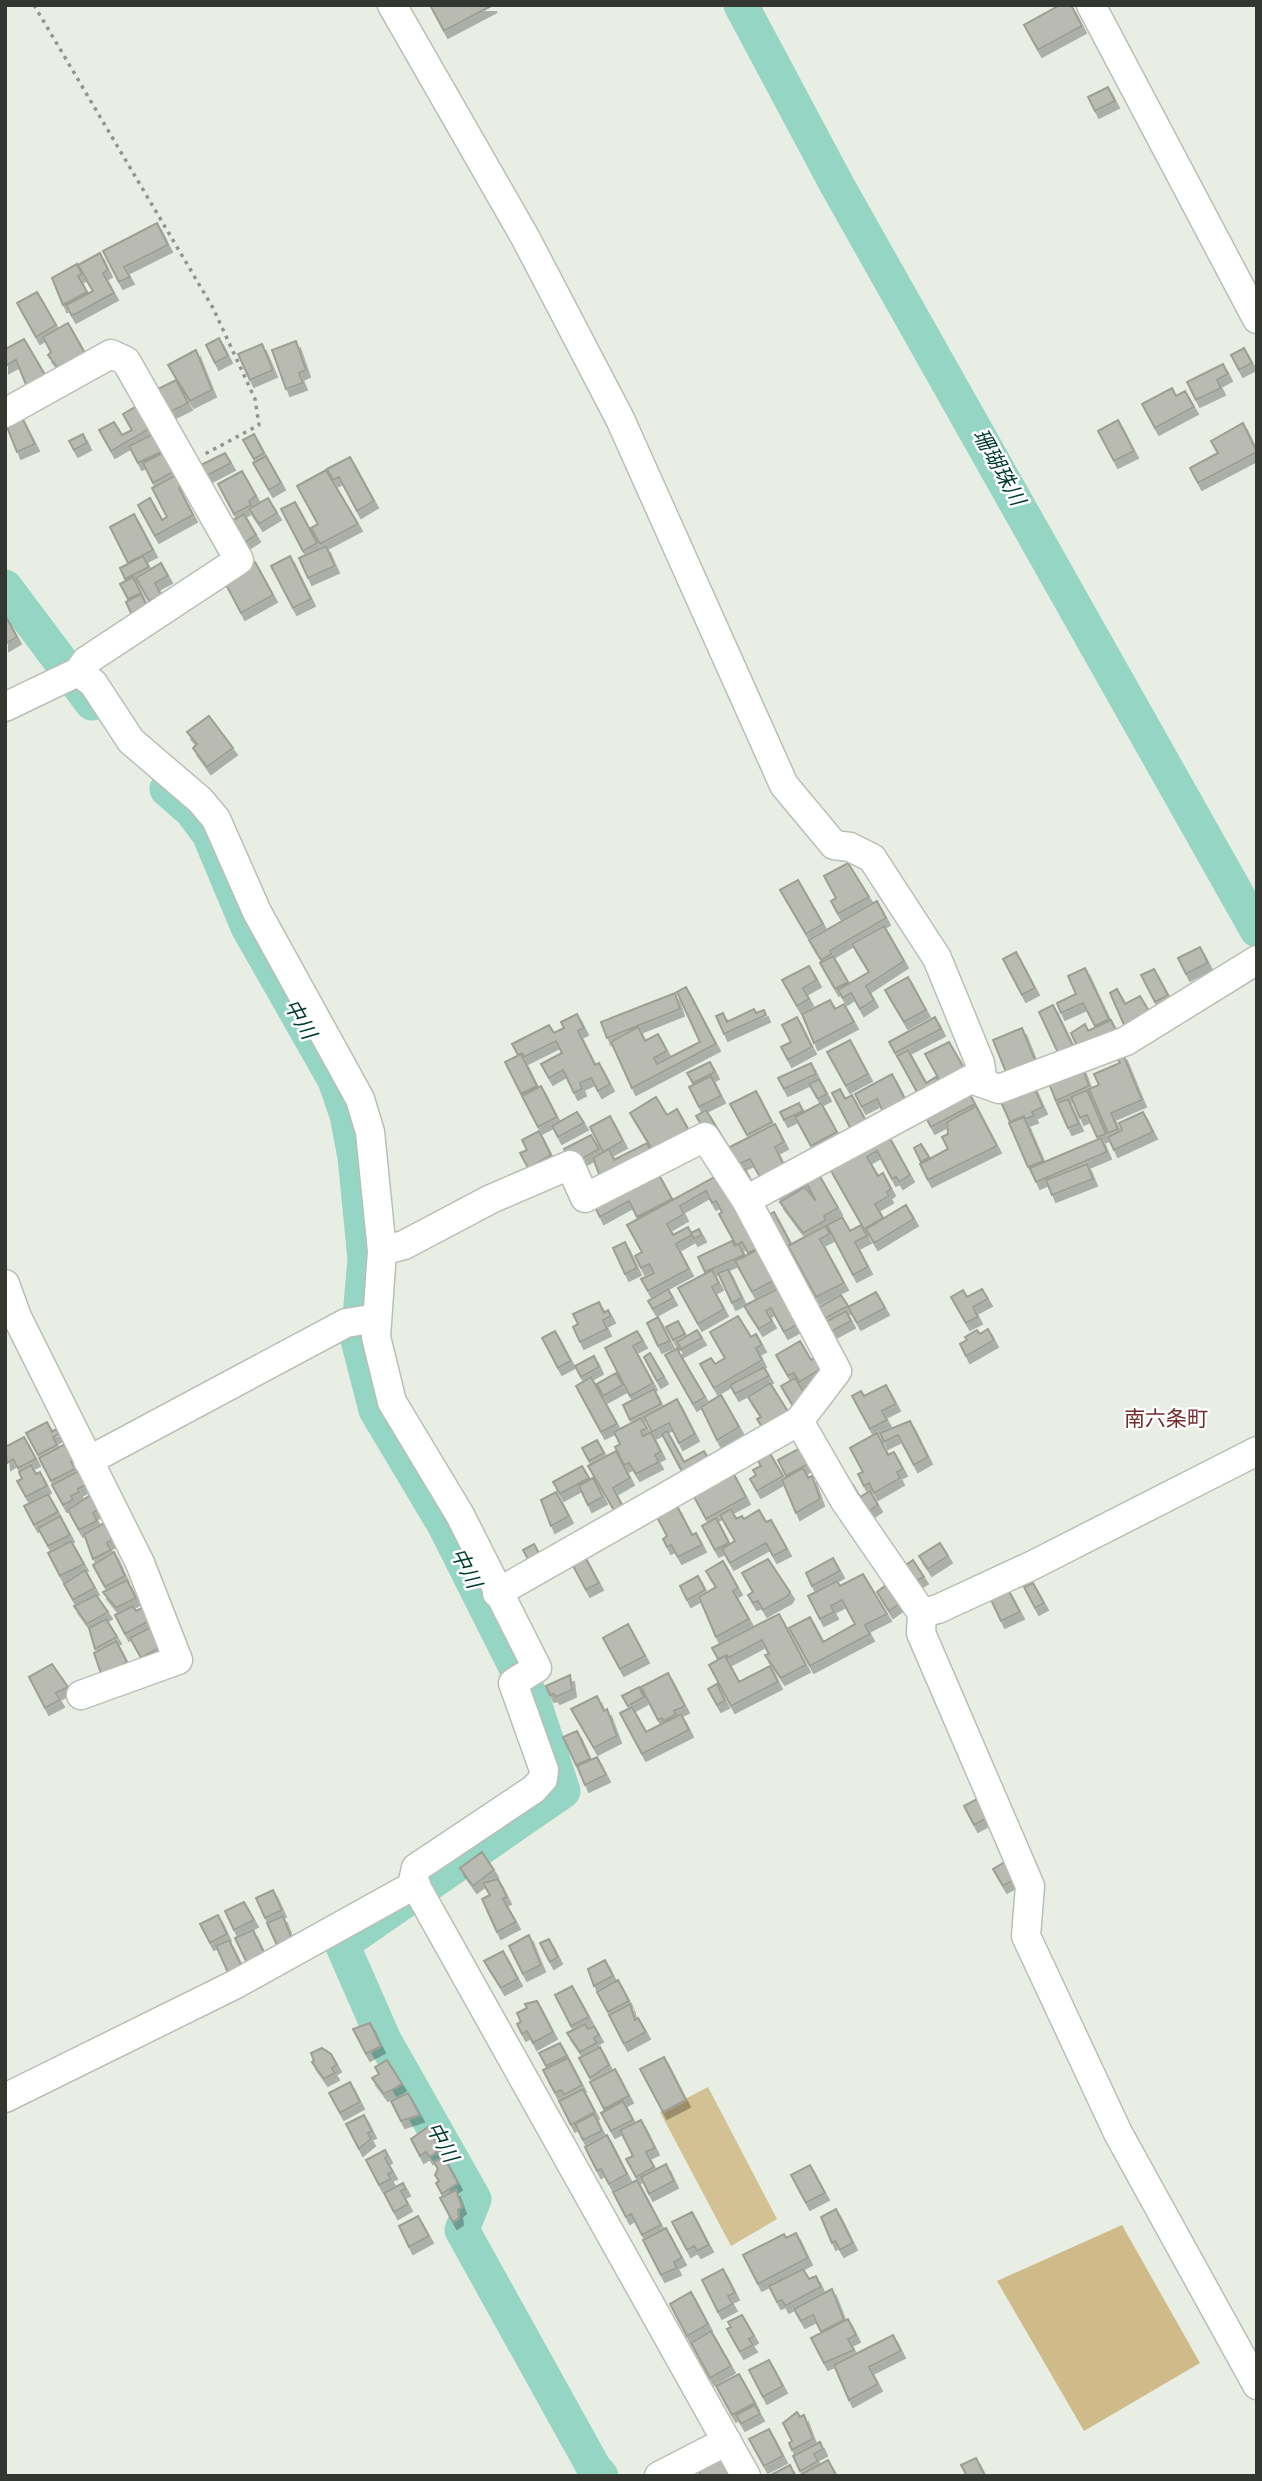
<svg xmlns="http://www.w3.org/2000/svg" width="1262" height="2481" viewBox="0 0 1262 2481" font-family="Jost,'Noto Sans JP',sans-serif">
	<defs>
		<filter id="shadow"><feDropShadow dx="4" dy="7" stdDeviation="0" flood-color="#0004"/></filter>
	</defs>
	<rect width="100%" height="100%" fill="#e8eee4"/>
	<path fill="#d3c194" d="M708 2087 777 2219 731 2246 660 2112Z"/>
	<path fill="#cfbb8a" d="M1122 2225 1200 2363 1084 2431 997 2281Z"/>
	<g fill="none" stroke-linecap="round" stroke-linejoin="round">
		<path stroke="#95d5c4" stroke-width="35" d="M741 5 837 185 1257 930
			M5 587 92 703
			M167 789 192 811 209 834 248 927 335 1080 347 1115 355 1157 365 1259 358 1340 376 1410 444 1524 534 1703 563 1791 342 1944 384 2040 474 2199 462 2230 594 2468 601 2476"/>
	</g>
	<path fill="#b9bab1" stroke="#9d9e94" stroke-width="2" filter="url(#shadow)" d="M430 5H493L444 31Z
		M1060 5H1071L1082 26 1038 50 1024 25Z
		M1108 87 1115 101 1095 111 1088 97Z
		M157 223 168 245 124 267 130 277 119 282 103 251Z
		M100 253 108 270 103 273 114 293 72 316 66 305 93 291 78 265Z
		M77 264 82 274 78 276 87 292 63 305 52 278Z
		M37 292 56 325 36 337 17 303Z
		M68 323 87 357 61 372 48 355 51 352 43 337Z
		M219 338 228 356 215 363 206 345Z
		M24 339 48 380 27 387 16 360 5 366V349Z
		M296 341 306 370 299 373 303 383 286 389 272 350Z
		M262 344 273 370 250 380 238 354Z
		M1244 348 1252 363 1239 370 1231 355Z
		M196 350 212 390 190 401 168 365Z
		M1223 364 1228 374 1217 380 1221 388 1196 400 1187 382Z
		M176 380 188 403 168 413 156 390Z
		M1172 388 1176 396 1185 391 1194 407 1155 428 1142 404Z
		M142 403 154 426 111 451 99 430 114 422 122 435 132 430 123 414Z
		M20 414 35 444 17 452 5 422Z
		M1118 420 1134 451 1114 461 1098 431Z
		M1243 423 1257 452 1198 483 1190 468 1218 453 1211 441Z
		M83 434 87 443 74 450 69 441Z
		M153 434 161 452 138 463 129 446Z
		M254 434 264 453 254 459 243 440Z
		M166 451 177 470 153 483 143 463Z
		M225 453 231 463 201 479 195 468Z
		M266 456 281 483 269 490 253 463Z
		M350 457 374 501 357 511 339 477 333 480 327 469Z
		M326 470 358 524 320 544 311 528 318 524 297 486Z
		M242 471 256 496 249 501 251 505 234 514 218 484Z
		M178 474 184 485 179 488 193 515 155 536 138 505 150 498 162 520 167 517 152 488Z
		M268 498 277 513 259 524 249 509Z
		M295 502 317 543 303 551 281 509Z
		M134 514 153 550 128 563 110 527Z
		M244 514 256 535 245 542 233 520Z
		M326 546 335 566 308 578 299 558Z
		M143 556 149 567 125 579 120 568Z
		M290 556 311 599 293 608 271 566Z
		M255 562 273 595 241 613 223 579Z
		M161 563 168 576 155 583 161 595 149 601 136 578Z
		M133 577 141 593 128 599 120 584Z
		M141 594 150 612 134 620 126 602Z
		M5 615 17 637 5 644Z
		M209 716 233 748 207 767 193 748 197 744 187 732Z
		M848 863 869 897 838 914 831 901 836 898 824 876Z
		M798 880 823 924 806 934 780 890Z
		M877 901 886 918 830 951 831 954 821 960 809 940Z
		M884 926 904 961 866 986 874 1000 860 1009 851 993 843 998 838 990 869 972 852 944Z
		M1200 947 1208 963 1186 974 1178 958Z
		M1016 952 1035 988 1022 995 1003 959Z
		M833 956 848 982 835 989 820 963Z
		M809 966 817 980 803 988 809 999 797 1006 782 980Z
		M1085 968 1109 1019 1095 1026 1083 1003 1061 1013 1057 1003 1076 994 1068 976Z
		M1154 969 1168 995 1155 1002 1141 975Z
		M908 977 926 1010 904 1022 885 990Z
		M686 987 716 1044 632 1088 611 1042 638 1027 645 1041 658 1034 667 1051 654 1058 657 1064 700 1042 677 992Z
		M1117 989 1125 1004 1140 996 1150 1013 1125 1027 1110 993Z
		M675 993 680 1009 607 1038 601 1022Z
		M830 1000 835 1009 844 1004 854 1022 814 1043 802 1014Z
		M1053 1005 1075 1050 1060 1057 1039 1012Z
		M754 1009 756 1013 764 1010 766 1015 724 1034 716 1016 723 1013 727 1022Z
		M577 1014 584 1028 578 1031 595 1065 599 1063 610 1084 598 1091 591 1078 580 1083 582 1089 574 1093 563 1070 549 1078 541 1064 562 1053 556 1041 524 1057 522 1053 518 1055 512 1044 549 1025 554 1033 564 1028 561 1022Z
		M797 1017 812 1047 788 1060 781 1047 791 1042 782 1025Z
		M935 1017 941 1029 895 1053 889 1042Z
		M1111 1020 1120 1039 1082 1057 1071 1033 1085 1024 1088 1031Z
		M1022 1028 1039 1070 1010 1082 993 1040Z
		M850 1040 868 1074 846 1086 827 1052Z
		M949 1042 964 1068 940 1081 925 1054Z
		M908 1050 926 1083 936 1077 943 1090 922 1101 897 1056Z
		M521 1054 537 1086 521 1094 505 1062Z
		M1123 1054 1142 1100 1111 1113 1118 1129 1108 1133 1089 1089 1099 1085 1094 1074 1120 1063 1117 1057Z
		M710 1062 715 1072 693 1083 687 1073Z
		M811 1063 816 1074 784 1089 778 1078Z
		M1082 1067 1089 1086 1056 1101 1048 1081Z
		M892 1074 910 1109 883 1112 877 1099 862 1107 855 1094Z
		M711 1076 721 1096 699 1107 689 1087Z
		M819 1079 827 1094 818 1099 809 1084Z
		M1033 1085 1043 1107 1032 1112 1034 1116 1025 1119 1024 1116 1010 1122 1000 1100Z
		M541 1086 557 1117 538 1127 522 1096Z
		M840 1089 845 1099 852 1095 869 1127 854 1135 832 1093Z
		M1087 1090 1106 1134 1097 1137 1087 1115 1080 1118 1071 1097Z
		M756 1091 772 1122 747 1135 730 1104Z
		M968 1091 975 1104 931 1127 924 1114Z
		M656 1097 667 1115 677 1109 688 1129 680 1134 684 1140 657 1157 630 1113Z
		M1068 1099 1079 1124 1068 1128 1057 1103Z
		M799 1103 803 1111 784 1120 780 1112Z
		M821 1103 837 1132 811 1146 795 1117Z
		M976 1106 997 1146 928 1180 920 1164 948 1149 942 1137 948 1134 947 1122Z
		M706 1110 728 1146 719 1152 696 1116Z
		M577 1112 584 1123 558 1137 552 1126Z
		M1143 1112 1153 1132 1114 1150 1108 1137 1122 1130 1119 1123Z
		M610 1116 623 1141 603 1152 590 1127Z
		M1024 1117 1043 1161 1028 1167 1009 1123Z
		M775 1124 784 1142 775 1147 788 1174 747 1195 736 1174 745 1169 751 1181 760 1177 750 1159 733 1167 724 1150Z
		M539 1131 551 1155 528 1168 520 1153 527 1150 522 1140Z
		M887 1133 910 1175 899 1182 896 1177 892 1179 877 1151 867 1157 878 1176 883 1173 891 1189 887 1192 889 1196 875 1204 883 1218 864 1229 830 1169Z
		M591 1135 599 1149 572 1164 564 1149Z
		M1101 1138 1107 1152 1036 1182 1030 1168Z
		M647 1143 655 1160 604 1187 593 1158 609 1149 614 1160Z
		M921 1144 929 1157 921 1162 914 1148Z
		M1087 1164 1093 1179 1052 1195 1046 1180Z
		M815 1168 838 1208 824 1216 826 1220 803 1233 780 1202 805 1187 816 1201 807 1184 780 1199 775 1190Z
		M658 1173 672 1199 637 1217 629 1201 600 1217 593 1203Z
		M718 1175 758 1248 748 1253 742 1242 736 1245 719 1214 722 1212 716 1201 712 1203 706 1191 680 1206 684 1214 667 1224 673 1235 688 1227 691 1233 699 1229 702 1235 694 1239 692 1235 676 1244 689 1269 648 1291 641 1279 654 1273 649 1264 641 1268 635 1256 642 1252 627 1225Z
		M906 1205 914 1219 874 1243 866 1229Z
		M774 1212 791 1244 778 1251 762 1218Z
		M842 1217 850 1231 861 1225 867 1236 855 1242 868 1267 853 1275 827 1225Z
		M825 1226 830 1234 820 1239 844 1283 816 1297 788 1246Z
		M732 1241 735 1246 739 1244 744 1255 705 1272 698 1257Z
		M625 1242 637 1268 625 1274 613 1248Z
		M759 1249 773 1281 752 1292 735 1261Z
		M728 1269 742 1298 732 1303 718 1273Z
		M712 1270 719 1283 712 1287 724 1309 698 1324 678 1288Z
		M779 1288 799 1324 784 1332 771 1308 766 1311 772 1321 759 1329 744 1306Z
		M668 1289 673 1298 653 1309 648 1301Z
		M982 1289 988 1299 973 1307 978 1317 966 1323 951 1297 963 1290 967 1297Z
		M876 1292 885 1308 857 1323 848 1307Z
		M841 1295 848 1306 822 1320 816 1309Z
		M599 1302 604 1313 608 1310 611 1316 603 1320 607 1329 580 1342 573 1327 578 1324 573 1314Z
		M846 1311 851 1321 823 1336 818 1326Z
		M738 1316 751 1337 756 1334 762 1345 756 1348 762 1360 714 1388 700 1364 711 1358 715 1364 725 1358 710 1332Z
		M658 1317 670 1341 658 1346 647 1323Z
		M678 1321 685 1334 673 1340 666 1327Z
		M988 1329 994 1340 966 1356 960 1344 967 1340 965 1337 977 1330 980 1334Z
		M697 1330 702 1338 678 1351 705 1397 693 1404 665 1355 680 1347 677 1342Z
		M555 1331 571 1361 558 1368 542 1338Z
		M637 1331 643 1341 633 1346 653 1383 630 1396 605 1348Z
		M800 1341 811 1360 815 1358 821 1369 799 1382 794 1373 788 1376 776 1355Z
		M650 1353 664 1377 657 1381 644 1357Z
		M594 1356 599 1367 581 1377 575 1366Z
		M764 1367 769 1376 735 1394 730 1385Z
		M616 1373 623 1385 603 1396 597 1384Z
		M591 1377 617 1424 601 1432 576 1386Z
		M795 1378 809 1400 795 1409 781 1386Z
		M770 1383 792 1418 762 1427 757 1419 761 1417 748 1397Z
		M886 1385 896 1404 882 1411 887 1420 870 1429 852 1396 861 1391 864 1396Z
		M654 1389 661 1404 630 1420 623 1405Z
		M721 1395 739 1427 717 1440 701 1407Z
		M677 1399 695 1434 679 1443 669 1423 652 1432 644 1417Z
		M641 1418 647 1428 641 1431 643 1436 651 1432 661 1452 655 1455 659 1462 636 1474 629 1463 624 1465 615 1447 620 1444 614 1432Z
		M910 1421 928 1457 914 1465 898 1435 884 1442 880 1433Z
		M47 1422 52 1432 56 1429 59 1434 53 1437 57 1445 38 1455 26 1433Z
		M667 1431 684 1462 704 1451 712 1465 686 1479 662 1434Z
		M877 1433 888 1455 894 1452 903 1469 897 1472 900 1478 874 1493 869 1483 864 1486 858 1474 863 1472 850 1448Z
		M24 1437 36 1459 18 1468 13 1459 7 1463 5 1447Z
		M597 1440 604 1453 589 1461 582 1448Z
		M67 1443 75 1458 71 1461 75 1469 51 1481 39 1458Z
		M800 1448 808 1464 786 1476 778 1460Z
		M768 1450 783 1476 757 1491 750 1479 756 1475 753 1470 761 1466 756 1457Z
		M616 1451 630 1478 613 1488 626 1513 618 1517 588 1466Z
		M31 1465 36 1474 40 1472 47 1486 26 1497 17 1481 22 1479 19 1472Z
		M582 1466 589 1478 560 1494 553 1482Z
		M803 1468 808 1478 812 1476 820 1499 796 1513 782 1480Z
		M82 1469 89 1483 78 1489 79 1492 71 1496 73 1500 63 1505 52 1485Z
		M732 1471 746 1497 706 1519 692 1493Z
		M593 1478 603 1497 588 1505 579 1486Z
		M853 1485 860 1497 870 1491 878 1505 860 1517 844 1490Z
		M556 1492 569 1516 551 1526 541 1500Z
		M48 1494 58 1512 34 1525 24 1506Z
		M92 1494 100 1508 93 1513 97 1521 79 1530 68 1510Z
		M677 1506 692 1535 696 1533 702 1545 678 1557 671 1545 667 1547 663 1539 667 1536 657 1517Z
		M731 1509 736 1519 742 1516 744 1519 759 1510 766 1522 771 1520 787 1549 773 1556 766 1543 730 1563 722 1549 735 1541 720 1515Z
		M60 1516 70 1535 48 1546 38 1528Z
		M716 1518 729 1543 715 1550 702 1526Z
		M106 1522 115 1538 107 1543 111 1550 93 1559 84 1534Z
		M71 1541 84 1564 60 1576 48 1553Z
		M940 1543 948 1556 928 1569 919 1556Z
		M534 1544 541 1557 530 1563 523 1550Z
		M114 1552 125 1576 105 1587 93 1565Z
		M584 1555 599 1583 586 1590 571 1562Z
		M833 1558 840 1571 812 1586 806 1573Z
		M768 1559 790 1592 788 1596 763 1610 758 1601 753 1603 748 1595 753 1592 742 1573Z
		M913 1560 924 1577 913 1583 903 1567Z
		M723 1561 738 1588 733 1591 749 1619 716 1637 699 1597 716 1587 706 1571Z
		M85 1570 95 1588 73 1600 64 1584Z
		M863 1574 887 1614 865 1625 870 1634 810 1666 789 1628 810 1617 823 1642 855 1624 842 1600 831 1606 834 1612 820 1619 808 1596 837 1581 840 1586Z
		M698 1576 705 1590 687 1600 680 1586Z
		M127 1580 136 1598 116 1608 103 1592Z
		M1033 1583 1044 1603 1035 1608 1024 1587Z
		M886 1585 899 1604 889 1611 877 1592Z
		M1009 1591 1020 1612 1001 1621 991 1600Z
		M96 1595 108 1612 87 1624 74 1606Z
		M133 1606 136 1611 144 1607 151 1620 125 1634 115 1615Z
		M779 1614 806 1665 781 1678 765 1655 769 1654 762 1640 728 1658 727 1655 718 1659 712 1648Z
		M106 1619 117 1637 95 1649 89 1628Z
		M628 1624 645 1656 620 1669 603 1638Z
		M155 1625 165 1645 141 1658 130 1638Z
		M116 1641 127 1662 102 1676 94 1653Z
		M725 1656 739 1682 770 1666 778 1682 731 1706 709 1665Z
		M52 1664 68 1687 56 1693 60 1700 45 1708 29 1677Z
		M668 1673 685 1706 674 1711 676 1714 664 1721 662 1718 658 1720 641 1687Z
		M570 1675 572 1690 556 1697 554 1694 550 1695 546 1686Z
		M717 1684 725 1701 717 1705 708 1689Z
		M639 1687 644 1697 628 1706 622 1696Z
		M597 1696 604 1711 607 1709 617 1736 594 1748 571 1709Z
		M632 1707 646 1732 681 1714 689 1730 642 1754 620 1713Z
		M577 1731 590 1759 576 1765 563 1737Z
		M597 1757 606 1775 585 1785 577 1766Z
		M979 1798 989 1817 974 1825 964 1806Z
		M482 1852 494 1870 473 1886 460 1868Z
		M1005 1862 1014 1880 1003 1886 993 1869Z
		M498 1879 507 1897 503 1899 516 1922 497 1932 482 1899 490 1895 483 1883Z
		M273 1890 282 1910 265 1918 256 1898Z
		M244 1902 254 1920 234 1930 225 1911Z
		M218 1915 227 1934 210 1943 200 1924Z
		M283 1916 294 1945 280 1952 267 1923Z
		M253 1930 266 1957 248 1965 235 1938Z
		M529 1935 541 1965 523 1974 509 1946Z
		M549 1939 558 1957 550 1962 540 1943Z
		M229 1940 244 1971 230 1977 216 1946Z
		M503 1951 518 1979 501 1988 484 1961Z
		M605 1960 613 1976 594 1986 588 1969Z
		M618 1980 629 2001 608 2012 597 1992Z
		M572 1986 589 2017 571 2026 555 1995Z
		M537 2001 553 2032 533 2043 527 2031 522 2034 517 2024 521 2022 517 2013 527 2008 525 2004Z
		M630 2004 635 2020 638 2018 646 2032 624 2044 609 2015Z
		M370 2023 381 2046 366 2054 353 2029Z
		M585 2024 588 2029 594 2026 599 2035 594 2038 597 2043 580 2052 567 2033Z
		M560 2043 567 2056 546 2066 539 2053Z
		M600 2047 609 2065 590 2078 579 2058Z
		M322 2048 331 2054 337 2065 332 2068 335 2073 324 2079 312 2062 314 2061 311 2053Z
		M664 2057 686 2100 663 2112 640 2069Z
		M568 2058 582 2085 564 2095 561 2090 555 2093 543 2070Z
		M387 2060 402 2084 384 2094 372 2078 379 2074 375 2067Z
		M615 2069 629 2096 604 2109 590 2082Z
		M350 2082 360 2102 340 2113 329 2093Z
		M583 2089 595 2112 571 2125 559 2101Z
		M408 2093 420 2115 401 2121 391 2101Z
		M623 2101 633 2120 611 2131 601 2113Z
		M594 2114 602 2131 583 2140 575 2124Z
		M364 2115 372 2131 368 2133 371 2139 359 2149 346 2124Z
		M641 2120 655 2148 646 2152 654 2167 636 2177 626 2159 633 2156 620 2130Z
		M428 2127 440 2150 429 2157 426 2152 420 2156 411 2139Z
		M607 2135 627 2174 609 2184 601 2169 597 2171 585 2147Z
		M385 2150 388 2156 385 2158 393 2172 388 2174 391 2179 379 2185 366 2160Z
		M444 2157 458 2183 442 2194 436 2183 439 2181 435 2175 438 2169 434 2162Z
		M666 2164 674 2181 649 2194 641 2177Z
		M810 2165 825 2193 806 2203 791 2175Z
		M637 2180 661 2225 642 2235 631 2214 626 2217 613 2192Z
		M403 2183 406 2189 401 2191 408 2204 394 2212 384 2193Z
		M456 2190 462 2207 458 2210 459 2218 453 2222 440 2198Z
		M836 2209 853 2243 840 2250 835 2241 832 2243 821 2217Z
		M692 2212 709 2245 697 2251 694 2246 687 2250 672 2222Z
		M418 2216 429 2236 409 2247 399 2226Z
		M666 2228 682 2258 674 2262 677 2268 661 2275 643 2240Z
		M796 2233 808 2258 758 2284 743 2255 784 2234 786 2238Z
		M723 2269 735 2293 728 2296 733 2304 718 2312 702 2280Z
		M803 2269 809 2279 816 2276 821 2287 785 2306 782 2300 777 2302 769 2286Z
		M832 2289 844 2320 821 2332 813 2315 801 2321 794 2309Z
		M691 2292 708 2324 687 2336 670 2304Z
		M742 2315 754 2336 749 2339 753 2345 740 2352 727 2329 731 2327 728 2322Z
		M848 2319 856 2335 848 2339 854 2350 824 2363 811 2338Z
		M711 2331 731 2366 710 2378 691 2343Z
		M893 2335 901 2351 869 2367 878 2384 849 2400 834 2365Z
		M769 2360 783 2386 763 2397 749 2370Z
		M739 2374 755 2403 732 2415 716 2386Z
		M755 2405 760 2414 741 2424 736 2415Z
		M797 2412 800 2417 804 2415 813 2439 792 2450 789 2443 792 2441 783 2423Z
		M769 2429 783 2456 764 2466 749 2439Z
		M820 2442 823 2449 814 2454 818 2461 800 2471 793 2456Z
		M720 2458 730 2476H701L698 2470Z
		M976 2458 985 2476H967L961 2465Z
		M828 2460 836 2475 803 2476 802 2474Z
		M790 2465 795 2476H769Z"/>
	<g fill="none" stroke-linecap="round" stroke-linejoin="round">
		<defs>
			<path id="minor" d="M392 5 525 237 620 419 784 785 834 845 850 847 872 858 937 958 980 1063 983 1083
				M1091 5 1257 319
				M5 413 111 354 126 361 239 560 86 661 78 672 5 707
				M78 672 93 683 131 741 200 800 216 819 257 912 360 1099 370 1132 382 1251 376 1337 392 1402 460 1515 537 1668 513 1683 544 1770 543 1779 534 1789 416 1868 413 1881 746 2476
				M746 1200 971 1079 999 1089 1126 1041 1257 960
				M382 1251 404 1245 491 1199 570 1165 585 1198 705 1137 746 1200 837 1371 799 1421 497 1593
				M5 1284 17 1317 140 1563 178 1660 81 1695
				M799 1421 845 1501 922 1613 921 1633 1030 1886 1026 1936 1118 2133 1257 2385
				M88 1461 346 1323 377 1318
				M922 1613 938 1609 1033 1565 1257 1451
				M5 2098 234 1985 416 1884
				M659 2476 727 2441"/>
		</defs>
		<use href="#minor" stroke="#b9bfb6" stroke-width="31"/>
		<path stroke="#92968f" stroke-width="3.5" stroke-dasharray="3.5 5" stroke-linecap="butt" d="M34 5 213 308 255 399 259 425 205 454"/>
		<use href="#minor" stroke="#fff" stroke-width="28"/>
	</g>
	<g text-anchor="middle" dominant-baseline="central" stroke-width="5" stroke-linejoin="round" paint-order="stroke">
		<g font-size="21" font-style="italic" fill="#003b30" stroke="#fff">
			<text transform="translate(999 467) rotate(61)">珊瑚珠川</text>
			<text transform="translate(300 1019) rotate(60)">中川</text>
			<text transform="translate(466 1568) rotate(63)">中川</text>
			<text transform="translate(442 2142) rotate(61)">中川</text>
		</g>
		<g font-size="21" fill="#722c2c" stroke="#fff">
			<text x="1166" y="1419">南六条町</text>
		</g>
	</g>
	<rect width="1262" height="2481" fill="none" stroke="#343632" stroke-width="14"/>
</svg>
